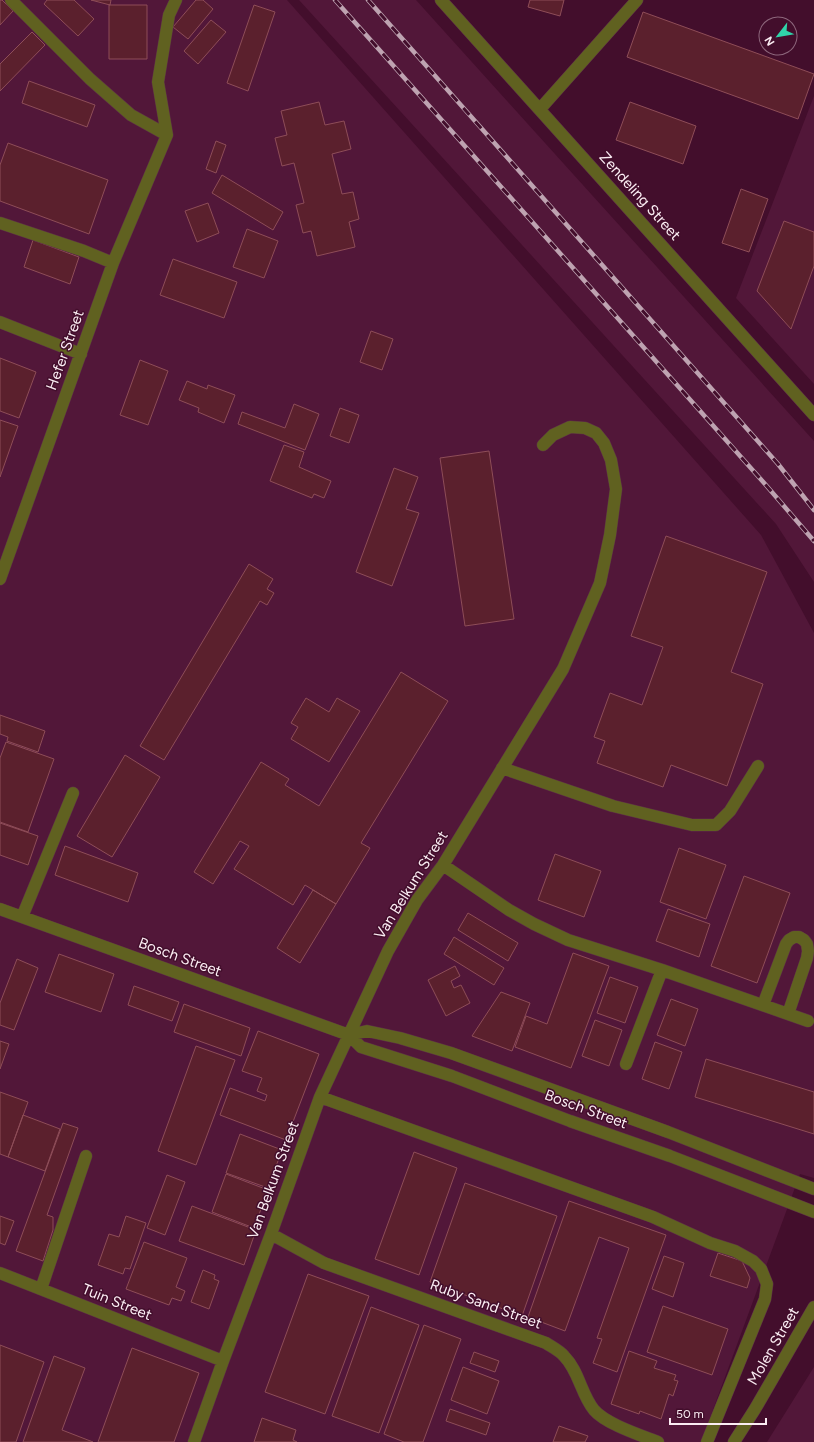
<svg xmlns="http://www.w3.org/2000/svg" width="814" height="1442" viewBox="0 0 814 1442" font-family="Figtree,sans-serif">
	<rect width="100%" height="100%" fill="#430e2c"/>
	<path fill="#521739" d="M0 0H287L761 535 814 633V1178L800 1174 701 1442H0Z
		M299 0H416L814 441V582L776 524Z
		M814 96V384L736 298Z
		M814 1367V1442H767Z"/>
	<path fill="#5b202d" stroke="#8e4d58" d="M0 0H2L13 11 0 25Z
		M47 0H74L94 19 78 36 44 4Z
		M91 0H111L110 5Z
		M196 0H203L213 9 188 39 173 27Z
		M530 0H564L560 16 528 7Z
		M109 5H147V59H109Z
		M254 5 275 12 248 91 227 83Z
		M643 12 814 74 798 119 627 57Z
		M211 20 226 32 198 64 184 51Z
		M32 32 45 45 0 91V64Z
		M29 81 95 105 87 127 22 103Z
		M319 102 325 125 344 121 351 149 332 154 342 194 353 192 359 219 349 222 355 247 317 256 311 231 303 233 296 205 304 203 294 163 282 166 275 138 287 135 281 111Z
		M630 102 696 126 683 164 616 140Z
		M216 141 226 145 216 173 206 169Z
		M8 143 108 180 89 234 0 201V165Z
		M222 175 283 212 273 230 212 193Z
		M741 189 768 199 749 252 722 243Z
		M208 203 219 233 197 242 185 211Z
		M784 221 814 232V266L791 329 757 291Z
		M247 229 278 241 264 278 233 267Z
		M33 240 79 257 70 284 24 267Z
		M173 259 237 282 224 318 160 295Z
		M371 331 393 339 382 370 360 362Z
		M0 358 36 372 19 418 0 411Z
		M140 360 168 371 148 425 120 415Z
		M187 381 207 389 208 385 235 395 224 423 198 412 199 408 179 400Z
		M294 404 319 414 305 450 238 424 242 412 285 428Z
		M340 408 359 415 349 443 330 436Z
		M0 420 18 426 0 477Z
		M284 445 304 452 299 467 331 481 324 498 314 494 312 498 270 481Z
		M489 451 514 619 465 626 440 458Z
		M394 468 418 477 406 509 419 513 392 586 356 572Z
		M666 536 767 572 731 672 763 684 727 786 671 765 663 787 597 763 605 741 594 737 610 693 642 705 663 647 631 636Z
		M249 564 273 579 267 589 274 593 267 605 260 601 164 760 140 746Z
		M401 672 448 701 361 843 370 848 336 904 305 885 293 905 234 869 249 846 240 841 213 884 194 872 261 762 289 779 285 785 319 806Z
		M306 698 329 712 337 698 360 711 329 762 291 739 298 727 291 723Z
		M0 715 45 731 38 752 7 741 8 737 0 734Z
		M6 742 54 759 28 832 0 822V758Z
		M125 755 160 777 112 857 77 836Z
		M0 823 38 836 28 865 0 855Z
		M65 846 138 873 128 902 55 875Z
		M679 848 726 865 706 919 660 902Z
		M555 854 601 871 584 917 538 900Z
		M744 876 790 893 757 983 711 966Z
		M313 890 336 904 300 963 277 948Z
		M668 909 710 924 699 957 656 941Z
		M468 913 518 943 508 961 458 930Z
		M454 937 504 968 494 985 444 954Z
		M573 953 609 966 571 1068 515 1047 526 1016 547 1024Z
		M59 954 114 974 101 1012 45 992Z
		M17 959 38 968 14 1030 0 1025V1003Z
		M455 966 460 976 451 981 454 988 461 985 470 1003 446 1016 428 980Z
		M610 977 638 987 625 1023 597 1013Z
		M134 986 179 1002 172 1021 128 1005Z
		M501 992 530 1003 512 1051 472 1036Z
		M671 999 698 1009 685 1046 657 1035Z
		M184 1004 250 1028 241 1056 174 1032Z
		M595 1020 622 1030 609 1066 582 1056Z
		M258 1031 319 1054 286 1140 220 1115 230 1088 265 1101 267 1095 257 1091 262 1078 242 1071Z
		M0 1041 9 1044 0 1069Z
		M655 1042 682 1052 669 1089 642 1079Z
		M196 1046 235 1060 196 1165 158 1151Z
		M706 1059 814 1092V1134L695 1097Z
		M0 1092 28 1102 8 1157 0 1154Z
		M23 1115 60 1129 45 1171 8 1157Z
		M63 1123 78 1128 47 1215 53 1217V1230L43 1261 16 1251Z
		M240 1134 282 1150 268 1188 226 1173Z
		M414 1152 457 1168 419 1275 375 1259Z
		M226 1174 268 1190 254 1228 212 1212Z
		M167 1175 185 1182 165 1235 147 1228Z
		M465 1183 557 1216 522 1316 430 1282Z
		M569 1201 666 1235 617 1372 593 1363 602 1339 597 1338 629 1248 599 1237 565 1331 528 1317Z
		M192 1206 256 1230 244 1265 179 1241Z
		M0 1216 14 1221 5 1245 0 1243Z
		M126 1216 146 1223 130 1269 125 1268 123 1274 98 1265 109 1234 119 1237Z
		M144 1242 187 1258 176 1287 185 1291 181 1301 172 1298 169 1305 126 1289Z
		M718 1253 742 1261 750 1278 747 1288 710 1276Z
		M664 1256 684 1263 673 1297 652 1289Z
		M203 1270 215 1275 214 1279 219 1281 209 1309 191 1302Z
		M308 1274 369 1296 325 1414 265 1392Z
		M663 1306 728 1329 712 1375 647 1352Z
		M371 1307 419 1325 379 1433 332 1416Z
		M424 1325 461 1339 423 1442H404L384 1434Z
		M0 1345 44 1362 16 1442H0Z
		M132 1348 199 1373 174 1442H98Z
		M629 1351 657 1361 654 1368 676 1375 674 1380 678 1381 673 1396 669 1394 661 1419 640 1411 639 1414 611 1404Z
		M474 1352 499 1361 495 1372 470 1363Z
		M54 1356 85 1368 62 1430 93 1442H23Z
		M463 1367 499 1381 487 1414 451 1400Z
		M450 1409 490 1423 486 1435 446 1421Z
		M262 1418 296 1430 293 1440 297 1442H254Z
		M559 1426 588 1436 585 1442H553Z"/>
	<g fill="none" stroke-linecap="round" stroke-linejoin="round">
		<defs>
			<path id="minor" d="M11 0 90 79 131 115 167 135
				M441 0 814 415
				M540 109 637 0
				M167 135 158 82 169 15 176 0
				M0 223 84 251 113 263
				M0 322 81 354
				M0 579 113 263 167 135
				M502 768 613 806 692 825H716L730 811 758 766
				M443 865 509 910 534 924 568 940 662 970 808 1021
				M0 909 349 1035 361 1047 452 1076 570 1121 670 1156 814 1212
				M22 917 73 793
				M763 1005 786 944 789 940 794 937H799L804 940 807 944 808 951 807 958 788 1014
				M349 1035 367 1031 400 1038 451 1053 668 1132 814 1189
				M626 1064 662 970
				M320 1097 653 1217 710 1243 735 1251 753 1261 761 1269 767 1284 765 1299 707 1442
				M271 1234 324 1263 546 1343C552 1347 560 1351 564 1356 579 1371 581 1394 594 1410 606 1424 640 1435 658 1442
				M0 1273 223 1361
				M41 1289 86 1156
				M194 1442 223 1361 271 1234 320 1097 388 951 417 900 443 865 563 669 600 583 610 535 616 489 611 460 604 443 596 433 585 428 570 427 553 435 543 445
				M734 1442 755 1409 814 1307"/>
		</defs>
		<use href="#minor" stroke="#5d2d48" stroke-width="13"/>
		<use href="#minor" stroke="#606120" stroke-width="12"/>
		<defs>
			<path id="rail" d="M335 0 765 484 814 541
				M368 0 778 464 814 510"/>
		</defs>
		<use href="#rail" stroke="#bea3b1" stroke-width="4.5"/>
		<use href="#rail" stroke="#430e2c" stroke-width="3" stroke-dasharray="9" stroke-linecap="butt"/>
	</g>
	<g text-anchor="middle" dominant-baseline="central" stroke-width="3" stroke-linejoin="round" paint-order="stroke">
		<g font-size="15" fill="#fbedf3" stroke="#430e2c">
			<text transform="translate(640 196) rotate(48)">Zendeling Street</text>
			<text transform="translate(65 350) rotate(-70)">Hefer Street</text>
			<text transform="translate(411 885) rotate(-58)">Van Belkum Street</text>
			<text transform="translate(180 957) rotate(20)">Bosch Street</text>
			<text transform="translate(586 1109) rotate(20)">Bosch Street</text>
			<text transform="translate(273 1180) rotate(-70)">Van Belkum Street</text>
			<text transform="translate(117 1302) rotate(22)">Tuin Street</text>
			<text transform="translate(486 1304) rotate(20)">Ruby Sand Street</text>
			<text transform="translate(773 1346) rotate(-60)">Molen Street</text>
		</g>
	</g>
	<g transform="translate(778 36) rotate(239)"><circle r="19" fill="#430e2c" stroke="#8d677c"/>
	<path d="M0-3L7 15L0 10L-7 15Z" fill="#30d4aa"/>
	<text y="-6" font-size="11" font-weight="bold" text-anchor="middle" fill="#fbedf3">N</text>
	</g>
	<path d="M670 1418v6h96v-6" fill="none" stroke="#fbedf3" stroke-width="2"/>
	<text x="676" y="1418" font-size="12" fill="#fbedf3" stroke="#430e2c" stroke-width="3" paint-order="stroke">50 m</text>
</svg>
